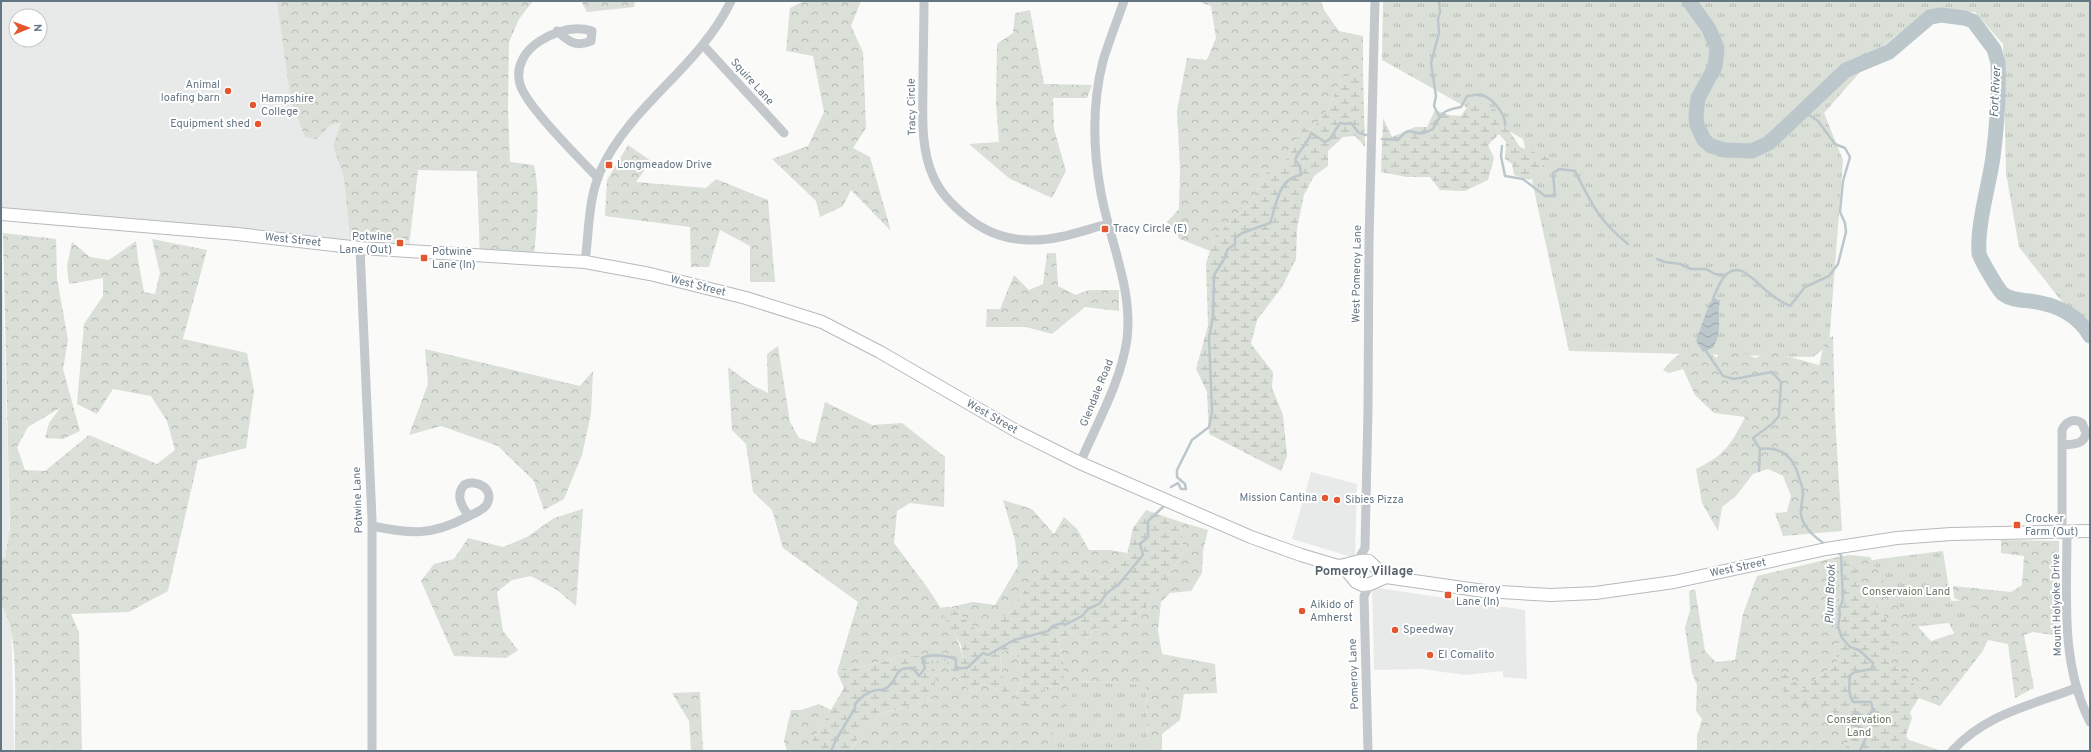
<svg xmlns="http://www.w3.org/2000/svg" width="2091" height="752" viewBox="0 0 2091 752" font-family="Overpass,sans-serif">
	<defs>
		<pattern id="grass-tufts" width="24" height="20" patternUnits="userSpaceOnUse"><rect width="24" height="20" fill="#dadfd7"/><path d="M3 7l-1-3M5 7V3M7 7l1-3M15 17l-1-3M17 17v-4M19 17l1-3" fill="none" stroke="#b4b9b4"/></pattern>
		<pattern id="forest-crowns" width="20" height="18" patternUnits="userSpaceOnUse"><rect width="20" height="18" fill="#dadfd7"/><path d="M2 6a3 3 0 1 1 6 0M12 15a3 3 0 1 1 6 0" fill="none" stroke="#b4b9b4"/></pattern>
		<pattern id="wetland-marsh" width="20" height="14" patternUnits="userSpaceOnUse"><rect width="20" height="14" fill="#dadfd7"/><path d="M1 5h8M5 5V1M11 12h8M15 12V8" fill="none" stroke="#b4b9b4"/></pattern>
		<pattern id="water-waves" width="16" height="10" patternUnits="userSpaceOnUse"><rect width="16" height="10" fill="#bbc7cb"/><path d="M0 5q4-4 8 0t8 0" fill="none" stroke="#9ca6aa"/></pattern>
	</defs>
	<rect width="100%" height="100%" fill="#fafaf8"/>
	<path fill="#e8e9e9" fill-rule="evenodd" d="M1 1H505L480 255 477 171 418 170 409 251 1 214ZM16 16H40V40H16Z
		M1 230 8 459 14 751H1Z
		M1311 472 1357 484 1355 558 1292 539Z
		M1372 587 1525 610 1527 679 1503 677V671L1465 675 1422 669 1374 670Z"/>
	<path fill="url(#grass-tufts)" d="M1383 1H2090V328L2059 298 2019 247 2006 173 2003 44 1975 12 1923 14 1882 47 1824 113 1843 160 1829 345 1813 357 1569 351 1523 139 1382 60Z
		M1943 551 1951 601 2024 599 2060 628 1955 635 1949 623 1830 636 1828 570 1879 559Z
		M1078 681 1146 684 1148 751H1044Z"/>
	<path fill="url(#forest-crowns)" d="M277 1H533L519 19 509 42 508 109 510 162 534 165C541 196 536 227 534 258L480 255 477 171 418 170 409 240 350 236 344 177 333 146 341 122 330 125 317 139 305 137 291 101Z
		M581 1H635L634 7 587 12Z
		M804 1H861L851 26 863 52 866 128 853 148 870 157 891 231 851 190 843 206 820 217 816 201 772 159 808 146 824 112 813 56 786 51 790 8Z
		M1197 1H1321L1324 10 1339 31 1363 36V74H1344L1328 109 1314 127 1299 132 1284 164 1267 171 1249 205 1215 236 1210 251 1180 239 1167 222 1179 209 1180 169 1177 111 1187 58 1207 60 1216 38 1211 6Z
		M1030 10 1044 84 1092 85 1087 98H1053L1054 129 1066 171 1052 198 1010 179 969 144 999 142 996 104 997 44 1013 33 1015 13Z
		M628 145 651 161 636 182 706 188 716 179 768 200 775 282H750V246L720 230 709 267H691L690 227 605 216 607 180Z
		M3 233 56 239 57 278 68 340 63 369 80 431 63 439 45 438 49 423 60 408 28 427 17 447 25 470 45 471 89 435 157 464 175 450 167 421 151 396 113 389 97 414 77 404 84 324 103 296V278L69 284 67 266 72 242 90 257 109 260 136 241 138 259 144 292 155 294 160 273 152 239 207 250 183 339 247 353 254 391 246 448 198 460 168 591 129 612 71 614 79 632 82 751H15C14 719 21 627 1 605V558H5L10 530Z
		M1047 253H1056L1058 286 1076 295 1089 290H1119V311L1085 307 1052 334 1026 327H986L987 309H1000L1014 275 1029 290 1043 284Z
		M1833 336 1835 416 1842 531 1783 536 1775 513 1787 512 1791 496 1783 476 1768 469 1753 474 1736 496 1722 507 1718 531 1702 503 1696 469C1724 456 1732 443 1745 417L1714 413 1695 395 1683 369 1669 373 1663 370 1672 360 1696 341 1703 352 1706 351 1717 358 1720 351H1739L1755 358 1772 352 1819 365 1825 340Z
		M778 346 790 422 799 438 815 443 825 402 872 425 902 423 945 457 944 507 910 503 897 511 894 543C917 574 957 622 963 659L897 658 837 672 858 602 783 548 772 510 753 492 746 444 732 430 728 367 752 385 768 393 767 354Z
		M425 349 580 386 593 371 591 414 582 455 564 499 544 510 534 481 498 446 441 426 409 435 428 384Z
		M1003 500 1032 509 1054 534 1064 517 1077 529 1089 550H1110L1127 553 1126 559 1102 577 1071 569 1025 590 1008 614 989 622 978 631 951 607 973 602 995 605 1018 566 1015 540Z
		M583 509 576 606 557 590 531 576 512 580 497 592 503 631 518 650 506 658 454 656 421 581 434 564 454 559 468 538 503 547 527 537 554 518Z
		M1181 522 1208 530 1203 551 1202 573 1191 591 1170 593 1161 602 1158 630 1162 654 1215 664 1217 693 1184 694 1180 720 1162 734V751H1148L1146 684 1079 681 1044 751H851L861 733 882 713 933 700 928 661H946L953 675 975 695 981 683 1003 692 1011 693 1002 676 1000 653 1014 647 1023 674 1015 699 1019 708 1040 706 1046 686 1056 687 1063 661 1058 640 1076 632 1082 645 1095 628H1118L1147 607 1154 591 1168 580 1183 549Z
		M2001 540 2059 541 2060 636 2033 632 2024 635 2034 688 2015 698 2008 644 1988 640 1982 652 1940 706 1919 698 1914 683 1888 660 1885 616 1865 594 1849 555 1870 557 1892 598 1931 641 1977 626 1976 609 1954 598 1953 586 2011 592 2022 585 2024 556 2001 553Z
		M1833 558 1838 579 1835 648 1838 664 1820 675 1804 689 1777 669 1795 705H1820L1841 717 1849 739 1844 751H1697V736L1702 719 1696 711 1697 685 1692 673 1685 628 1690 610 1689 591 1695 589 1705 651 1716 662 1735 660 1743 614 1757 576Z
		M700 692 703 751H691L689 721 672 693Z
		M819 704 831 710 811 743V751H787L784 741 791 710H801Z
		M1909 740 1939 750 1906 751Z"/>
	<path fill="url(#wetland-marsh)" d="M1344 74H1363L1365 147 1355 136 1343 137 1328 151V166L1314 176 1304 195 1297 228 1296 259 1282 287 1257 320 1251 344 1273 372 1272 388 1283 415 1287 456 1281 471 1209 434 1207 392 1196 369 1208 326 1206 263 1215 236 1249 205 1267 171 1284 164 1299 132 1314 127 1328 109Z
		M1472 100 1494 108 1520 147 1550 158 1530 180 1514 175 1512 164 1505 159 1506 142 1499 134 1488 145 1494 158 1488 180 1465 191 1440 190 1430 177H1407L1381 172 1383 118 1392 137 1415 127H1427L1435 110 1449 115 1461 116Z
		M1146 510 1181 522 1183 549 1168 580 1154 591 1147 607 1118 628H1095L1082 645 1076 632 1058 640 1063 661 1064 682 1056 687 1046 686 1040 707 1019 708 1015 699 1023 674 1014 647 1000 653 1002 676 1012 693 1003 692 981 683 975 695 953 675 946 661H929L936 672 933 700 882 713 861 733 851 751H811V743L844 688 837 672 897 658 945 653 963 659 961 645 939 608 951 607 978 631 989 622 1008 614 1025 590 1044 569H1071L1102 577 1126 559 1133 528Z
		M1849 555 1865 594 1885 616 1894 639 1888 660 1914 683 1919 698 1910 712 1912 718 1906 736 1909 740 1906 751H1844L1849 739 1841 717 1820 705H1795L1783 691 1777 668 1804 689 1820 675 1838 664 1835 648 1838 579 1833 558Z"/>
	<path fill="url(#water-waves)" d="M1713 297 1720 301C1716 321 1724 328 1713 348L1703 352 1696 341 1707 310Z"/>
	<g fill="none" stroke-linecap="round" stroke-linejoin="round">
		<path stroke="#bbc7cb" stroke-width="2.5" d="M1439 1 1440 12 1438 19 1439 33 1431 63 1436 96 1434 106 1439 116
			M1382 139 1398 140C1411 124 1410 135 1424 133 1427 132 1431 130 1433 129 1441 113 1443 110 1461 107L1467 96C1471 96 1476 94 1480 95 1491 96 1506 114 1505 125
			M1502 146 1501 156 1505 176 1523 179 1545 196H1555L1553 173 1559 169 1575 171C1591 203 1599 221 1628 244
			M1657 259 1665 262 1680 264 1691 269H1706L1715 274 1725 275
			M1713 300C1714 294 1718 289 1720 283 1736 254 1754 281 1769 293 1775 298 1782 302 1790 306L1805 287 1829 276 1838 264 1846 232 1845 223 1840 212 1843 181 1850 157 1845 148 1835 144 1818 121 1803 111
			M1706 349V351L1723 376 1734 379 1772 372 1781 382 1779 416 1772 424 1753 438 1760 449C1782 446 1794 457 1799 478 1801 483 1803 488 1803 493 1803 500 1800 508 1801 515 1804 529 1815 537 1826 545
			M1759 471 1760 449
			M1171 487 1178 483 1181 489H1186L1185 484 1177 477V470L1192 440 1209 427 1212 412 1209 337 1213 317 1214 275 1226 256 1227 250 1235 244V238L1242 233 1270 223C1277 204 1278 178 1301 175L1300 166 1295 160C1299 150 1308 144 1311 133L1325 142 1330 139 1340 123 1345 124 1351 123 1359 133 1366 135
			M1837 552 1841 555 1843 600 1839 609 1840 613 1838 626 1842 638 1850 647 1859 650 1873 663 1872 669 1855 672 1850 675C1849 685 1848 694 1853 702H1871L1873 710 1866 717 1856 713 1852 716 1853 722 1868 733 1860 751
			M831 751C837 736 847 722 855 708V704C860 698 867 692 876 690 881 690 886 690 890 685 899 676 894 667 913 668L919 676 925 668 922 658C932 653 946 656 956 659V668H967L983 653 988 655 1014 640 1048 631 1053 626 1063 623 1065 625 1082 616 1088 609 1099 604 1107 593 1119 584 1143 555 1140 544 1148 537V521L1164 506"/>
		<path stroke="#bbc7cb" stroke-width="15" d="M1689 1 1709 29 1717 48 1715 67 1698 98 1696 116 1697 125 1704 140 1711 146 1725 150 1752 151 1769 143 1846 70 1889 52 1930 17 1941 15 1964 18 1973 21 1994 49 1998 63C1999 94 1997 126 1993 157 1989 186 1977 224 1979 253 1980 259 1999 291 2003 294 2011 300 2021 300 2030 301 2054 304 2077 313 2090 336"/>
		<defs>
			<path id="major" d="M1 214 237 234 360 248 585 262 650 274 746 298 822 322 880 352 1018 432 1080 463 1251 537 1301 555 1338 566 1347 571 1356 582 1362 585 1370 584 1386 577 1484 591 1551 595 1595 593 1674 582 1826 549 1897 538 1951 534 2090 531
				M1338 566C1348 565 1359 559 1369 561L1386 577"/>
		</defs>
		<use href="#major" stroke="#b5babe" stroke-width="14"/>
		<path stroke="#c3c8cc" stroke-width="9" d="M924 1C924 28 923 56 923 83 923 113 920 147 933 176 940 193 953 206 967 217 985 232 1008 240 1031 240 1056 241 1084 230 1108 224
			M557 31C568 41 576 48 591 41L592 31C573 25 556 31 540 41 525 50 515 67 520 84 525 105 581 160 598 178
			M703 45 784 133
			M360 248 372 519V751
			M585 262C589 233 588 200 600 172 629 106 699 68 731 1
			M1080 463C1097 423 1121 382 1127 339 1133 289 1110 242 1101 193 1093 150 1092 104 1103 61 1109 41 1117 21 1124 1
			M372 526C411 534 431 536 467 517 474 513 483 511 487 504 495 489 476 478 464 485 455 496 462 507 469 516
			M2062 531V430C2066 421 2074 418 2082 423L2086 433C2084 445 2073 444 2062 445
			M2067 531C2067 596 2060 663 2090 722
			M1357 562 1365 548 1368 409 1369 241 1375 1
			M1368 751 1364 596 1370 584
			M1952 751C1987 713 2030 706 2076 688"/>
		<use href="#major" stroke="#fff" stroke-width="12"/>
	</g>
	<g fill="#e4572e" stroke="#fff" stroke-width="1.5">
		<circle cx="228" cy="91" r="4"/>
		<circle cx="253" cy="105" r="4"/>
		<circle cx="258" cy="124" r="4"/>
		<rect x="605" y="161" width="8" height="8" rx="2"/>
		<rect x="1101" y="225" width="8" height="8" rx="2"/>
		<rect x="396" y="239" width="8" height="8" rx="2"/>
		<rect x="420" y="254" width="8" height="8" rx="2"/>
		<circle cx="1325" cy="498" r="4"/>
		<circle cx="1337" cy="500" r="4"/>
		<rect x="2013" y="521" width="8" height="8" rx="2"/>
		<rect x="1444" y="591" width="8" height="8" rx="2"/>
		<circle cx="1302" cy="611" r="4"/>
		<circle cx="1395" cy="630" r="4"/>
		<circle cx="1430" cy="655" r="4"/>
	</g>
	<g text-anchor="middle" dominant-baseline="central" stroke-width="4" stroke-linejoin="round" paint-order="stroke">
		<g font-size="11" fill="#657683" stroke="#fff">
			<text transform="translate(752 82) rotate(48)">Squire Lane</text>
			<text transform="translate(912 107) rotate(-91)">Tracy Circle</text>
			<text transform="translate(293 240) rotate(6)">West Street</text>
			<text transform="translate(1357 274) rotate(-89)">West Pomeroy Lane</text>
			<text transform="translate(698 286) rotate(14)">West Street</text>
			<text transform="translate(1097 393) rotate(-68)">Glendale Road</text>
			<text transform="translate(992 417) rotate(30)">West Street</text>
			<text transform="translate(358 500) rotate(-92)">Potwine Lane</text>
			<text transform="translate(1738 568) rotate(-12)">West Street</text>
			<text transform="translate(2057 605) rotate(-91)">Mount Holyoke Drive</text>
			<text transform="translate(1354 674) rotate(-92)">Pomeroy Lane</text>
		</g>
		<g font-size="11" fill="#657683" stroke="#fff" text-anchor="start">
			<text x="220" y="85" text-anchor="end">Animal<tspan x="220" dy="13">loafing barn</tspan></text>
			<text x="261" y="99">Hampshire<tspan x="261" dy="13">College</tspan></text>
			<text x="250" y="124" text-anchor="end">Equipment shed</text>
			<text x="617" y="165">Longmeadow Drive</text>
			<text x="1113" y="229">Tracy Circle (E)</text>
			<text x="392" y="237" text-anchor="end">Potwine<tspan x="392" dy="13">Lane (Out)</tspan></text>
			<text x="432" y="252">Potwine<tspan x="432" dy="13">Lane (In)</tspan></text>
			<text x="1317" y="498" text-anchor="end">Mission Cantina</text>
			<text x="1345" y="500">Sibies Pizza</text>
			<text x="2025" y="519">Crocker<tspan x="2025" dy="13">Farm (Out)</tspan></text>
			<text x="1456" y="589">Pomeroy<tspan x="1456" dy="13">Lane (In)</tspan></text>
			<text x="1310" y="605">Aikido of<tspan x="1310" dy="13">Amherst</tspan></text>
			<text x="1403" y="630">Speedway</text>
			<text x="1438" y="655">El Comalito</text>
		</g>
		<g font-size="11" fill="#687a64" stroke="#fff">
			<text x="1906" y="592">Conservaion Land</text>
			<text x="1859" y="720">Conservation<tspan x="1859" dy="13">Land</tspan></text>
		</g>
		<g font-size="12" font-style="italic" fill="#60757c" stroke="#fff">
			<text transform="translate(1996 92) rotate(-87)">Fort River</text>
			<text transform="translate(1831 594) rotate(-88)">Plum Brook</text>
		</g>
		<g font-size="13" font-weight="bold" fill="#57646e" stroke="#fff">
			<text x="1364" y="572">Pomeroy Village</text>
		</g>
	</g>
	<rect width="2091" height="752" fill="none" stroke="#657683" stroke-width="4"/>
	<g transform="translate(28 28) rotate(89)"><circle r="19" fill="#ffffff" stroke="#c1c8cd"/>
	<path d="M0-3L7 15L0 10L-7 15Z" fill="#e4572e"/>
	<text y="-6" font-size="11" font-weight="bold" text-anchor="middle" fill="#657683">N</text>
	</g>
</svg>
